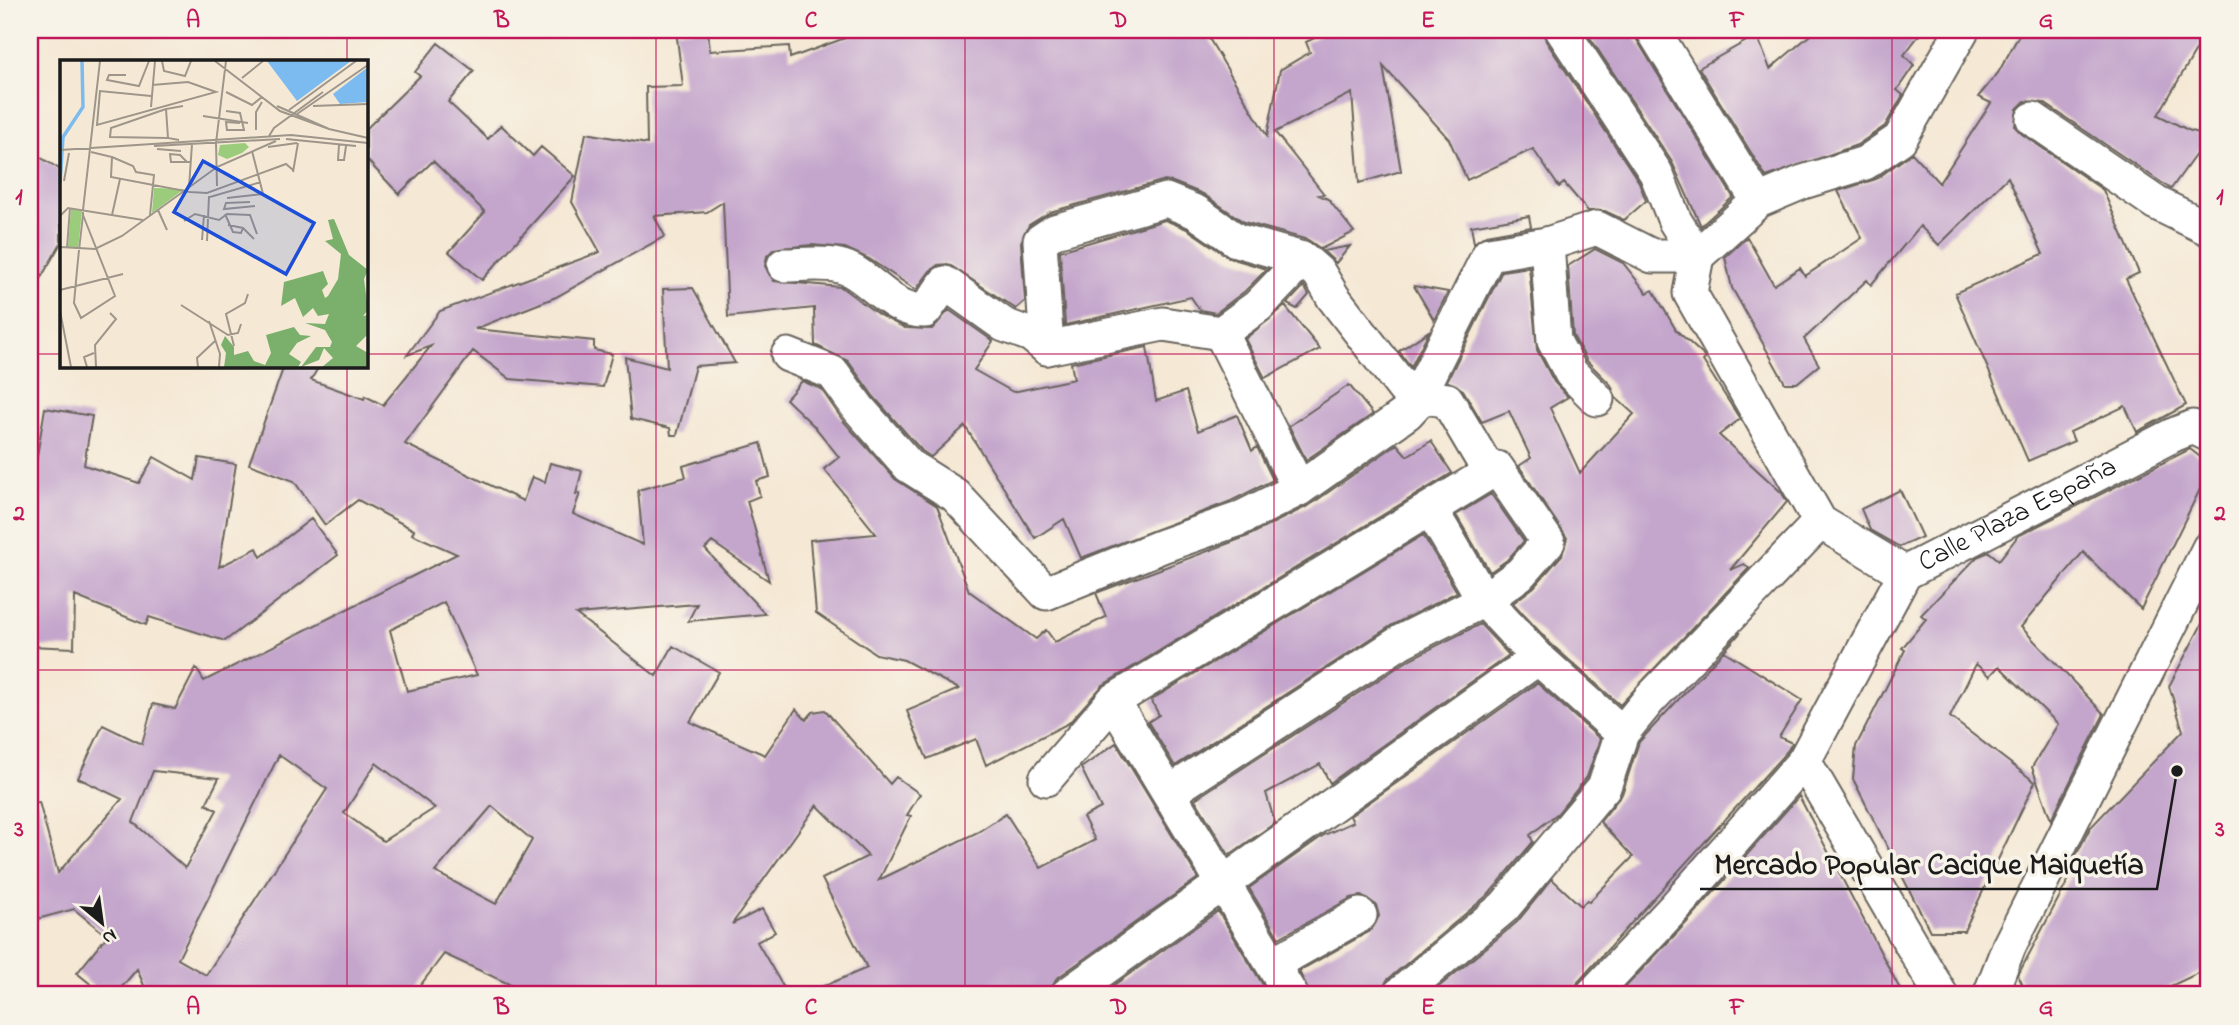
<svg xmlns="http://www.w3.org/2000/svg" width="2239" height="1025" viewBox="0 0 2239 1025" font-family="'Indie Flower',sans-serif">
	<rect width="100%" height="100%" fill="#f7f3e8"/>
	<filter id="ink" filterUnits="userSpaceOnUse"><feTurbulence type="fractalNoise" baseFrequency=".0143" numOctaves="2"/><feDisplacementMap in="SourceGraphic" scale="14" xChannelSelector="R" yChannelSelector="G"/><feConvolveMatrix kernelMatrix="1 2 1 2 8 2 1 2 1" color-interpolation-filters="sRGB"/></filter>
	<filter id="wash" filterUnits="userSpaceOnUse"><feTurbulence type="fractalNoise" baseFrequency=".00686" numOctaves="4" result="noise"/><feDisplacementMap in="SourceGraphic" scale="28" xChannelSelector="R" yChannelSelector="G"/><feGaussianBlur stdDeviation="1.57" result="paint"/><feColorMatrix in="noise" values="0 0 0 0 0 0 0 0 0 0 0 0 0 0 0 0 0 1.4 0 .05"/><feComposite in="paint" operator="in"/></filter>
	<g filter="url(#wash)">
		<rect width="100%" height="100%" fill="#f5e8d4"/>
		<g id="blocks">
			<path fill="#c4a6cc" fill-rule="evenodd" d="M676 30H708L710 51 789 46 790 58 867 30H1204L1267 136 1280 70 1310 52 1306 42 1331 30H1543L1546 41 1639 182 1646 201 1624 220 1605 211H1588L1564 183 1559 187 1533 149 1467 180 1449 139 1383 66 1401 171 1359 183 1352 93 1275 132 1324 194 1319 195 1328 199 1354 232 1321 249 1308 240 1244 222 1203 194 1173 182 1162 181 1050 212 1029 225 1021 242 1025 301 1016 309 948 264 938 265 930 271 916 290 869 259 845 248 811 245 774 249 767 256 765 266 774 281 841 287 879 315 905 328 932 329 949 310 993 341 974 370 1013 392 1074 379 1071 363 1147 347 1156 401 1186 391 1198 431 1237 415 1252 451 1257 447 1273 480 1231 501 1081 558 1064 519 1035 538 965 426 931 457 922 451 874 397 848 361 815 345 814 308 728 317 723 202 707 212 654 216 665 236 556 297 475 329 594 341V350L612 354 603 387 510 379 473 351 405 444 523 501 532 477 545 482 550 463 582 471 576 494 580 493 573 514 643 545 638 490 686 477 683 466 761 443 770 477 756 481 760 496 747 501 769 581 712 542 705 549 765 614 688 621 697 604 576 614 656 676 673 646 719 672 690 722 765 755 796 709 806 720 813 712 825 710 890 784 896 777 920 794 907 815 911 816 879 880 978 832 1006 814 1041 868 1095 840 1083 817 1101 808 1081 768 1116 743 1198 878 1056 979 1048 995H803L867 968 822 879 868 856 817 805 732 924 762 909 775 932 757 942 788 995H533L444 954 413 995H148L137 969 115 995H104L77 973 107 936 74 909 30 921V803L39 802 58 873 122 799 78 778 103 725 142 744 153 704 175 709 196 668 204 681 457 554 412 534 414 530 358 500 325 525 294 481 249 464 284 366H319L311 380 364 399 365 396 383 405 431 346 407 355 440 311 600 252 572 202 586 133 647 144 646 87 683 86ZM444 602 477 675 407 691 390 630ZM279 755 327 789 206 975 178 959ZM376 763 435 808 383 841 344 813ZM153 771 219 778 206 804 217 810 185 868 133 822ZM492 806 532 840 496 904 435 872Z
				M1585 30H1634L1637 40 1733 197 1701 226 1672 162Z
				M1816 30H1923L1904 55 1914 65 1897 90 1903 95 1885 126 1857 145 1766 177 1699 68 1757 35 1770 69Z
				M2022 30H2208L2158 115 2188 130 2209 136 2171 189 2044 103 2025 101 2017 109 2015 127 2022 134 2103 190 2139 273 2126 279 2186 405 2137 432 2125 406 2070 432 2074 441 2028 461 1955 293 2043 254 2008 177 1939 245 1920 226 1871 285 1867 280 1804 339 1819 365 1797 383H1785L1732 288 1725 257 1747 237 1774 285 1800 268 1805 276 1862 238 1838 191 1876 179 1912 153 1939 183 1991 103 1978 97 1998 73Z
				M438 43 474 71 448 102 488 139 501 125 533 156 541 147 575 176 482 280 449 252 485 212 433 161 399 194 366 159V129L420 76 415 72Z
				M30 151 61 170V243L30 297Z
				M1529 216 1531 227 1486 235 1474 243 1471 226Z
				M1165 220 1187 229 1230 258 1267 269 1245 291 1216 313 1200 310 1191 297 1065 325 1060 251Z
				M1350 246 1336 263 1323 251Z
				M1595 249 1623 263 1647 293 1653 290 1676 330 1702 354 1705 359 1703 361 1740 419 1719 435 1782 493 1787 502 1730 570 1744 564 1749 568 1620 705 1551 644 1513 603 1534 587 1562 555 1567 538 1519 466 1531 458 1509 411 1482 422 1463 390 1447 381 1502 271 1529 267 1537 350 1554 382 1568 397 1550 408 1580 473 1634 414 1616 398 1611 385 1587 361 1573 336 1568 266Z
				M1304 286 1309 295 1297 309 1287 304Z
				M1414 286 1448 292 1434 320Z
				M693 288 735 363 695 366 677 435H671L670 428 631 419 625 357 667 368 663 289Z
				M1285 306 1320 349 1265 378 1245 339Z
				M1429 331 1411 367 1399 351Z
				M802 381 821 389 844 422 895 479 937 506 969 591 1036 639 1046 630 1055 642 1106 617 1096 593 1248 536 1310 505 1397 444 1407 456 1431 441 1452 473 1103 685 1069 723 986 765 976 739 927 759 907 711 959 689 904 660 876 654 816 613 810 540 876 534 824 469 839 457 815 427 786 399Z
				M1349 385 1373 414 1306 460 1289 426Z
				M45 408 92 416 84 465 139 483 154 457 195 480 199 458 236 464 219 567 257 548 261 557 311 519 338 555 225 641 149 617 146 625 75 596 74 648 30 646V498Z
				M2190 449 2209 464V471L2141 609 2083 552 2021 627 2104 714 2051 820 2032 767 2058 724 1999 666 1990 676 1976 664 1950 717 2035 782 1964 931H1930L1853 779 1856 746 1905 650 1902 648 1926 619 1921 615 1977 557 1989 552 1999 560 2018 536Z
				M1900 490 1922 537 1900 547 1870 530 1861 509Z
				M1491 494 1524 541 1507 560 1490 572 1456 515Z
				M1423 535 1457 592 1392 625 1175 766 1148 722 1159 715 1151 700Z
				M2209 611V968L2152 995H2027L2018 975 2071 875 2069 869 2090 828 2183 731 2169 686Z
				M1480 624 1509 655 1330 783 1320 764 1266 793 1275 823 1229 855 1195 799 1412 658Z
				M1741 632 1724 651 1802 700 1779 737 1792 743 1788 750 1578 982 1573 995H1429L1517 922 1552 879 1581 906 1587 900 1589 902 1633 857 1600 822 1622 794 1639 742Z
				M1537 683 1600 739 1587 777 1558 813 1530 835 1533 842 1490 893 1387 980 1380 995H1310L1299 971 1370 931 1379 916 1376 905 1361 896 1351 898 1279 938 1249 888 1324 835 1353 822 1350 816Z
				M1799 796 1903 995H1618L1689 920Z
				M1218 911 1269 995H1100Z"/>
		</g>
	</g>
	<g filter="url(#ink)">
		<use href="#blocks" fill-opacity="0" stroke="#68635c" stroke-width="2"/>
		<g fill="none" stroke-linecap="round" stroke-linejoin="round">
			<defs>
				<g id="minor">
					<path d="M1562 30 1656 173 1675 221 1697 256 1690 293 1820 522 1905 573"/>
					<path d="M1653 30 1758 201"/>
					<path d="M2033 119 2156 203 2209 229"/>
					<path d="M1547 244 1554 341 1571 373 1597 399"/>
					<path d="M784 265C801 265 822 262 839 266 867 271 889 312 925 311L945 283 1004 325 1031 335 1047 348 1163 324 1221 333 1258 306 1303 259"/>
					<path d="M1221 333 1299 489"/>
					<path d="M1047 348 1040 241 1055 231 1166 200 1196 212 1236 240 1303 259 1319 273 1333 297 1404 389 1422 397 1447 400 1490 473"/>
					<path d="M788 355 833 373 859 409 909 466 955 495 1046 593 1162 546 1239 519 1299 489 1407 413 1422 397 1426 380 1489 254 1547 244 1597 228 1652 256H1697L1758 201 1803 182 1865 163 1900 139 1962 30"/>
					<path d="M1431 510 1484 600 1538 658 1622 733"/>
					<path d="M1113 701 1291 995"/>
					<path d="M1804 761 1941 995"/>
					<path d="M1046 779 1113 701 1497 468 1548 542 1520 574 1484 600 1402 641 1170 792"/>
					<path d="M1273 964 1360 915"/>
					<path d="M1067 995 1538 658"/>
					<path d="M1399 995 1504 907 1604 787 1622 733 1649 700 1820 522"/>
					<path id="s1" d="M1592 995 1675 907 1804 761 1905 573 2173 435 2193 427 2209 435"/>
					<path d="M1990 995 2009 946 2209 548"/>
				</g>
			</defs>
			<use href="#minor" stroke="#68635c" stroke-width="37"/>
			<use href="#minor" stroke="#fff" stroke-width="33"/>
		</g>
	</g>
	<path fill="none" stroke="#c2185b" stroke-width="2" stroke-opacity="0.55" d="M347 30V61M656 30V995M965 30V995M1274 30V995M1583 30V995M1892 30V995M30 354H61M366 354H2209M347 366V995M30 670H2209"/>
	<g text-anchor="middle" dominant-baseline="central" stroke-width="7" stroke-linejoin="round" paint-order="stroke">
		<g font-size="28" fill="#1c1c1c" stroke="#f7f3e8">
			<text stroke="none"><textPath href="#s1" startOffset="656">Calle Plaza España</textPath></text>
		</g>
	</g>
	<g transform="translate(60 60)">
		<rect width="308" height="308" fill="#f5e8d4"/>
		<path d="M185 83 189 87 182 93 167 99 158 95 160 85ZM94 128 124 129 92 153ZM11 149 22 151 18 189 8 187Z" fill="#9acc7c"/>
		<path d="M274 159 289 195 308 210 304 219 308 250 303 256 308 255V274L296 286 308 293V307H262L273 298 264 288 259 300 241 307 256 287H270L272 282 265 270 245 263 265 264 269 254 258 256 253 248 243 257 235 238 221 246 224 222 263 211 268 224 262 230 265 238 268 236 278 219 281 194 265 181 273 179 268 160ZM234 267 240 275 251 276 237 283 229 294 241 302 238 307H164L166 293 161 285 165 276 174 287V295L188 291 194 301 205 305 211 293 206 275Z" fill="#7bb06c"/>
		<path d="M207 1H291L237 41ZM308 7V42L280 44 273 34Z" fill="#7bbbef"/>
		<path fill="none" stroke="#7bbbef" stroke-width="3.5" d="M0 123 3 77 23 47 22 1"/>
		<path fill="none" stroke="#9e968a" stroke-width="2" d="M102 1 104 11 125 16 131 1M155 1 220 51 269 69M66 15H49L47 20 79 26 89 1M182 18 203 1M166 32 192 45 202 37M91 36 40 31 37 65 156 32 128 22 92 25M217 46 269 69 308 78M253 46 308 44M91 47 95 1M106 49 51 68 50 77 108 78M229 50 296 1M166 51 180 53 184 70H167L166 62 180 63M237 54 308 5M143 56 188 63M196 70V52L202 42M209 76 214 68 263 32M226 79 296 86M119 80 108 78 106 49 123 46M279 85 278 100H284L286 86M94 86 220 79M208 87 237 83M97 89 121 91M0 90 231 75 308 83M31 92 52 97 51 117 130 132 147 133 226 104 233 110M52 97 73 106 76 112 94 115 90 155M127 102 120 95 110 94 111 102H131M233 112 238 83M4 121 9 93M157 126 156 83 166 1M129 127 132 84M150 137 201 122M167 138 203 134 192 91M190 142 166 143 164 149 195 146M98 150 107 170M165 154 173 172 181 173 183 168M23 155 55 236 21 258 14 243 17 210 19 190 23 155V150L40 1M52 155 60 119M0 156 8 148 83 160M124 161 135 154 159 160 167 154 190 155 197 174M168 165 183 168 194 179M142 180 144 155M147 181 149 136M0 187 35 189 62 176 157 107 216 81M7 188 10 148M0 230 63 214M121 245 168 275 178 273 181 264M0 251 11 307M149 261 160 294 159 307M174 286 166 254 185 243 188 234M27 307 24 297 34 293M36 307 35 285 56 259 50 253M138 307 137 298 155 281"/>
		<path fill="#1d4ed8" fill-opacity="0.15" stroke="#1d4ed8" stroke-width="3.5" d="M143 101 254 163 226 214 114 152Z"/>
		<rect width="308" height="308" fill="none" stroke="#1c1c1c" stroke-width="3.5"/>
	</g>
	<path fill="none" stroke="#1c1c1c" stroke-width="2.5" d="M2177 771L2157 889H1700"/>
	<circle fill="#1c1c1c" stroke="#f7f3e8" stroke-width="2.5" cx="2177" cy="771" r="7"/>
	<g font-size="30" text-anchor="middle" font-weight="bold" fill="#1c1c1c" stroke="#f7f3e8" stroke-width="7" stroke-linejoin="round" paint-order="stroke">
		<text x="1929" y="874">Mercado Popular Cacique Maiquetía</text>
	</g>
	<rect width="2239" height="1025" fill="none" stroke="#f7f3e8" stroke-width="77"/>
	<g transform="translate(102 923) rotate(151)" stroke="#f7f3e8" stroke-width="5" paint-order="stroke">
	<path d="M0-5L12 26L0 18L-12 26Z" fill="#1c1c1c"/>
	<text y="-10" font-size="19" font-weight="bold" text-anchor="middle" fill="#1c1c1c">N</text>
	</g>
	<rect x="38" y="38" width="2162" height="948" fill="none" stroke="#c2185b" stroke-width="2.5"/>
	<g font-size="23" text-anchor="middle" font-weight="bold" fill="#c2185b">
		<text x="193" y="27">A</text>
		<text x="502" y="27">B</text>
		<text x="811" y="27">C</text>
		<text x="1119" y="27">D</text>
		<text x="1428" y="27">E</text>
		<text x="1737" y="27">F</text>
		<text x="2046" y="27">G</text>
		<text x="19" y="204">1</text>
		<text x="2220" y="204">1</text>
		<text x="19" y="520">2</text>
		<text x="2220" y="520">2</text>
		<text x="19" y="836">3</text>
		<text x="2220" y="836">3</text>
		<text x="193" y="1014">A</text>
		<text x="502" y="1014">B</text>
		<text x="811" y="1014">C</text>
		<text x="1119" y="1014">D</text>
		<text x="1428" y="1014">E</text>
		<text x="1737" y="1014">F</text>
		<text x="2046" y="1014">G</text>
	</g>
</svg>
